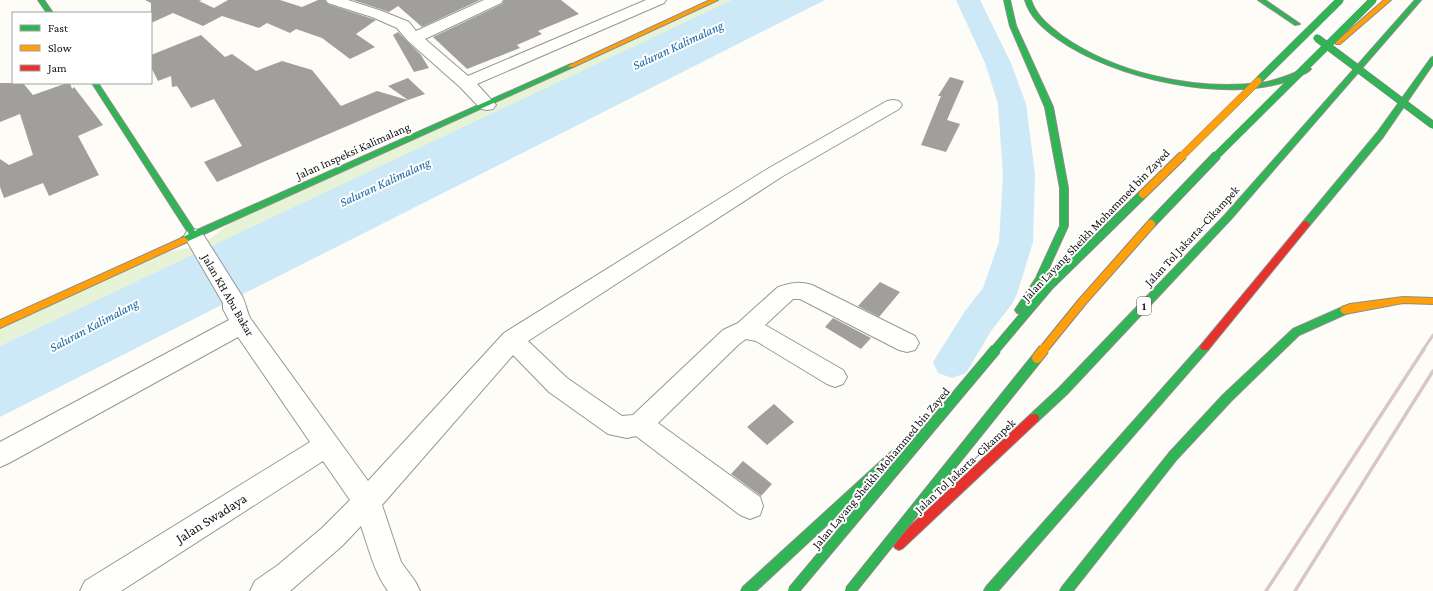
<svg xmlns="http://www.w3.org/2000/svg" width="1433" height="591" viewBox="0 0 1433 591" font-family="'Crimson Pro',serif">
	<rect width="100%" height="100%" fill="#fdfcf7"/>
	<path fill="#e7f3d7" d="M715 0H738L0 346V323L151 255 200 246 245 212Z"/>
	<path fill="#cde8f7" d="M732 0H825L0 417V346Z"/>
	<g fill="none" stroke-linecap="round" stroke-linejoin="round">
		<path fill="#cde8f7" fill-rule="evenodd" d="M956 0H980L1011 63 1026 104 1035 174 1033 242 1017 294 1012 304 991 331 966 373 952 378 938 373 933 362 965 311 983 288 999 242 1003 174 998 104 985 63Z"/>
	</g>
	<path fill="#a19f9c" d="M145 0H202L199 1 214 8 228 0H280L302 7 318 0H325L328 4 376 20 356 34 375 47 350 59 322 38 296 29 290 33 267 23 259 28 222 16 203 26 173 13 151 23V3Z
		M353 0H480L422 27 398 6 389 12Z
		M504 0H561L579 14 538 31 542 34 517 45 520 48 467 69 433 37 502 4Z
		M398 32 421 55 429 68 414 72 393 35Z
		M201 35 225 57 232 54 256 71 282 61 312 70 341 106 377 91 408 100 217 182 204 162 242 146 214 99 191 108 177 86 172 87 171 76 158 81 151 67V55Z
		M950 77 964 81 947 120 960 124 946 152 921 145 941 96H938Z
		M408 78 425 94 408 100 388 86Z
		M0 83H23L33 95 67 83H70L72 89 74 87 103 125 78 136 99 175 49 196 43 183 4 198 0 187V159L9 165 33 155 20 114 0 122Z
		M880 282 900 292 879 317 858 306Z
		M833 318 871 338 861 349 825 327Z
		M774 404 794 422 767 445 747 427Z
		M743 461 772 484 761 496 731 474Z"/>
	<g fill="none" stroke-linecap="round" stroke-linejoin="round">
		<defs>
			<path id="street" d="M326 0H348L382 11 409 22 416 31 484 0H503L501 3 425 39 468 76 646 0H666L664 3 477 84 496 105 493 109 487 110 481 109 460 87 408 41 397 28 372 17 328 3Z
				M893 100 899 101 902 105 899 109 783 176 528 341 567 378 622 416 633 415 723 330 738 323 778 287C791 283 799 281 812 285L915 336 919 343 915 350 907 352 899 350 800 299H793L765 325 843 370 847 377 843 384 835 387 827 384 756 341 746 339 739 344 658 423 760 497 763 506 760 515 750 519 740 515 636 436 627 438 608 434 549 392 513 355 382 505 401 562 415 581 420 591H388C374 572 369 549 361 526L342 546 290 591H250L255 581 278 565 322 528 350 500 323 461 121 591H80L85 581 310 442 238 337 9 463 0 467V442L229 320 223 309V303L184 236 187 231 194 229 201 231 242 296C246 304 246 309 250 318L368 481 504 333 769 168 887 101Z"/>
			<path id="fast" d="M38 0H44L53 13H47Z
				M1004 0H1010L1016 26 1053 107 1068 188V226L1044 279 1023 313H1017L1015 310 1036 278 1060 226V188L1045 107 1010 26Z
				M1025 0H1031C1036 16 1049 26 1062 36 1116 74 1195 91 1260 83 1276 81 1291 75 1306 68L1308 67 1311 69C1307 74 1299 76 1293 79 1228 105 1113 78 1058 39 1043 28 1030 17 1025 0Z
				M1258 0H1265L1300 24 1295 25Z
				M1415 0H1421L1231 219 1067 394 1038 421 1034 422 1030 421 1029 418 1030 415 1059 388 1225 215Z
				M1433 57V64L1383 137 1309 226H1303L1302 224 1303 222 1377 133 1431 58Z
				M571 64 573 65V67L184 243 180 240 181 238 189 234 92 83H98L195 231Z
				M1345 306 1348 307 1350 310 1348 313 1299 335 1231 401 1177 459 1073 591H1060L1062 587 1169 453 1223 395 1293 329Z
				M1205 343 1208 344 1210 347 1208 350 998 591H984L986 587 1202 344Z
				M896 449 900 451 901 454 900 457 756 591H741L743 587 892 451Z"/>
			<path id="slow" d="M710 0H718L573 67H569L568 66Z
				M1384 0H1391L1340 44H1336V42Z
				M184 237 188 240 187 242 0 328V320Z
				M1403 297 1433 298V304L1403 303 1345 314 1342 313 1340 310 1342 307 1350 304Z"/>
			<path id="jam" d="M1306 221 1310 224 1309 226 1208 350H1202L1200 347 1202 344 1303 222Z
				M1034 414 1038 415 1039 418 1038 421 903 548 899 550 895 548 893 544 895 540 1030 415Z"/>
		</defs>
		<use href="#street" stroke="#979795" stroke-width="2"/>
		<use href="#fast" stroke="#8e8d8b" stroke-width="2"/>
		<use href="#slow" stroke="#8e8d8b" stroke-width="2"/>
		<use href="#jam" stroke="#8e8d8b" stroke-width="2"/>
		<use href="#street" fill="#fffffe" fill-rule="evenodd"/>
		<use href="#fast" fill="#30b455" fill-rule="evenodd"/>
		<use href="#slow" fill="#ff9f0a" fill-rule="evenodd"/>
		<use href="#jam" fill="#e5322d" fill-rule="evenodd"/>
		<path stroke="#d9c6c7" stroke-width="3" d="M1423 350 1433 335"/>
		<path stroke="#d9c6c7" stroke-width="3.5" d="M1266 591 1424 349
			M1295 591 1433 371"/>
		<defs>
			<path id="fast-bridge-far2" d="M1317 38 1433 125
				M1258 81 1340 0
				M1216 156 1373 0"/>
			<path id="fast-bridge-far1" d="M1151 224 1217 155
				M995 350 1049 286 1143 194"/>
			<path id="fast-bridge" d="M793 591 996 349
				M850 591 1037 358"/>
			<path id="slow-bridge-far2" d="M1182 156 1258 81"/>
			<path id="slow-bridge-far1" d="M1143 194 1183 155
				M1043 350 1082 302 1151 224"/>
			<path id="slow-bridge" d="M1037 358 1044 349"/>
		</defs>
		<use href="#fast-bridge-far2" stroke="#858482" stroke-width="8" stroke-linecap="butt"/>
		<use href="#fast-bridge-far1" stroke="#858482" stroke-width="10" stroke-linecap="butt"/>
		<use href="#fast-bridge" stroke="#858482" stroke-width="12" stroke-linecap="butt"/>
		<use href="#slow-bridge-far2" stroke="#858482" stroke-width="8" stroke-linecap="butt"/>
		<use href="#slow-bridge-far1" stroke="#858482" stroke-width="10" stroke-linecap="butt"/>
		<use href="#slow-bridge" stroke="#858482" stroke-width="12" stroke-linecap="butt"/>
		<use href="#fast-bridge-far2" stroke="#30b455" stroke-width="7"/>
		<use href="#fast-bridge-far1" stroke="#30b455" stroke-width="8"/>
		<use href="#fast-bridge" stroke="#30b455" stroke-width="10"/>
		<use href="#slow-bridge-far2" stroke="#ff9f0a" stroke-width="7"/>
		<use href="#slow-bridge-far1" stroke="#ff9f0a" stroke-width="8"/>
		<use href="#slow-bridge" stroke="#ff9f0a" stroke-width="10"/>
	</g>
	<g text-anchor="middle" dominant-baseline="central" stroke-width="4" stroke-linejoin="round" paint-order="stroke">
		<rect fill="#fff" stroke="#585858" stroke-width="1" x="1137" y="297" width="14" height="18" rx="3"/>
		<g font-size="11" font-weight="bold" fill="#111">
			<text x="1144" y="306">1</text>
		</g>
		<g font-size="12" fill="#111" stroke="#fff">
			<text transform="translate(353 151) rotate(-24)">Jalan Inspeksi Kalimalang</text>
			<text transform="translate(1096 225) rotate(-46)">Jalan Layang Sheikh Mohammed bin Zayed</text>
			<text transform="translate(1192 236) rotate(-47)">Jalan Tol Jakarta–Cikampek</text>
			<text transform="translate(228 295) rotate(60)">Jalan KH Abu Bakar</text>
			<text transform="translate(965 466) rotate(-43)">Jalan Tol Jakarta–Cikampek</text>
			<text transform="translate(881 468) rotate(-50)">Jalan Layang Sheikh Mohammed bin Zayed</text>
		</g>
		<g font-size="13" font-style="italic" fill="#1768a6" stroke="#fff">
			<text transform="translate(678 45) rotate(-25)">Saluran Kalimalang</text>
			<text transform="translate(385 182) rotate(-25)">Saluran Kalimalang</text>
			<text transform="translate(94 325) rotate(-28)">Saluran Kalimalang</text>
		</g>
		<g font-size="14" fill="#111" stroke="#fff">
			<text transform="translate(211 518) rotate(-32)">Jalan Swadaya</text>
		</g>
	</g>
	<rect x="12" y="12" width="140" height="72" fill="#ffffff" stroke="#a0a0a0"/>
	<rect x="20" y="25" width="20" height="6" fill="#30b455" stroke="#a0a0a0"/>
	<text x="48" y="32" font-size="12" fill="#111111">Fast</text>
	<rect x="20" y="45" width="20" height="6" fill="#ff9f0a" stroke="#a0a0a0"/>
	<text x="48" y="52" font-size="12" fill="#111111">Slow</text>
	<rect x="20" y="65" width="20" height="6" fill="#e5322d" stroke="#a0a0a0"/>
	<text x="48" y="72" font-size="12" fill="#111111">Jam</text>
</svg>
